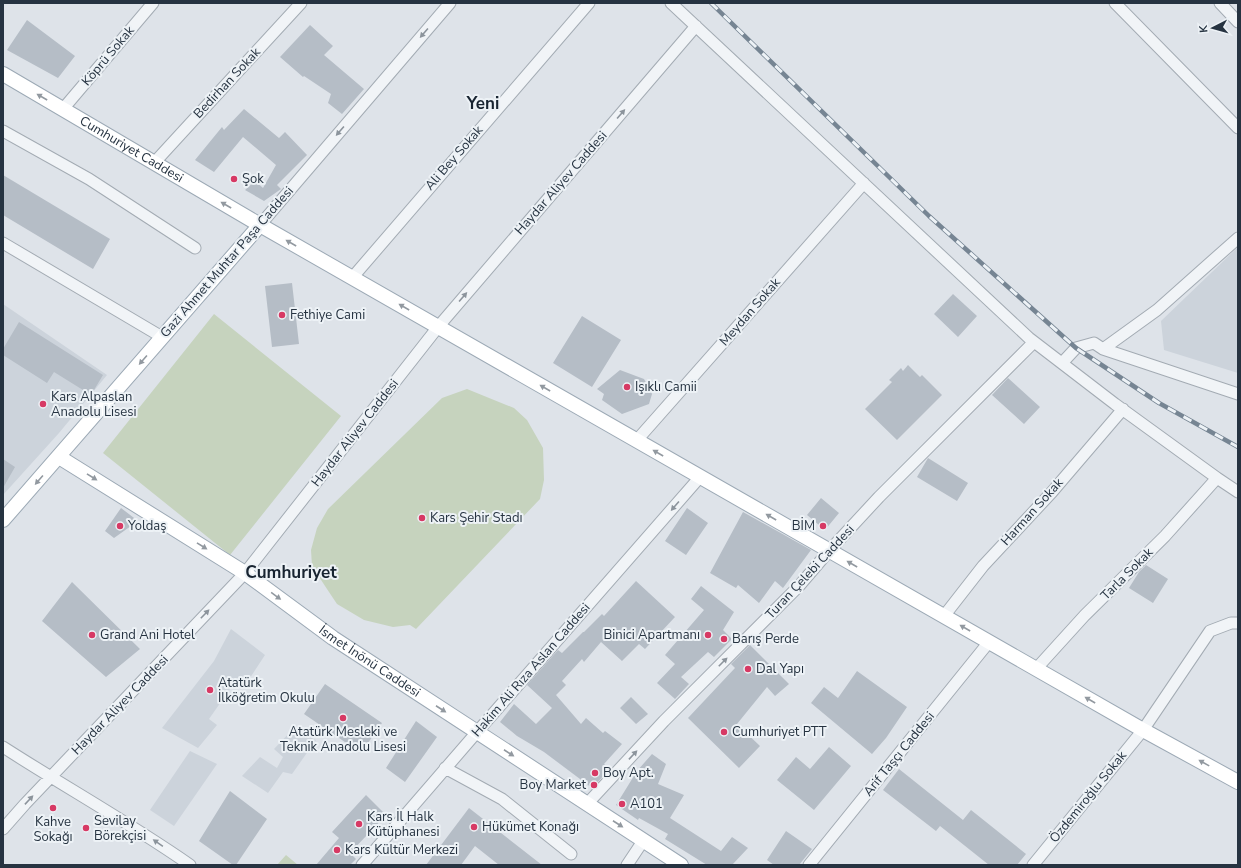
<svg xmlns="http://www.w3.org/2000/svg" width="1241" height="868" viewBox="0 0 1241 868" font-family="'Nunito Sans',sans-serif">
	<rect width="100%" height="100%" fill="#dee3e9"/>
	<path fill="#ccd3db" d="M1238 247V373L1164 350 1161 321Z
		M3 304 107 375 59 433 3 495Z
		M231 629 265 655 248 681 237 679 209 719 217 725 198 748 162 728 214 661Z
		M293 729 316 740 292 774 283 772 268 793 242 776 260 757 277 768 283 757 274 749Z
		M190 751 217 764 174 826 150 810Z"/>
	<path fill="#c6d3be" d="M214 314 341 416 230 555 103 453Z
		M467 389 514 408 527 420 543 448 544 480 540 499 416 629 410 625 393 627 364 620 337 604 325 586 312 566 311 550 317 528 328 509 442 398Z
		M286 855 298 865H277Z"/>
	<path fill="#b5bdc6" d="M27 20 75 56 58 78 7 50Z
		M310 25 333 46 324 55 364 89 342 114 328 103 331 94 304 76 303 77 280 57Z
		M244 109 279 138 285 132 307 155 277 185 281 189 264 201 245 190 255 181 263 188 276 165 243 137 214 172 195 160 222 127 224 130Z
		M3 175 110 239 93 269 3 215Z
		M292 283 299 344 272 347 265 286Z
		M953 294 977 316 958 337 934 314Z
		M582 316 621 340 592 387 553 363Z
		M19 322 103 375 91 395 54 372 47 383 3 355V349Z
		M908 365 920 377 922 375 942 395 897 440 865 409 892 382 889 380 901 368 903 371Z
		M620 370 644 379 652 394 649 404 622 414 602 400 604 394 597 389Z
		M1008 378 1040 407 1024 424 992 395Z
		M928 458 968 483 957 501 917 477Z
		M3 459 15 467 3 488Z
		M821 498 839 513 825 530 807 515Z
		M121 508 138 521 114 538 105 531Z
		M687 508 708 523 686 555 665 541Z
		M743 512 811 550 783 588 775 581 759 603 738 585 736 588 710 573Z
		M1146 565 1168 579 1153 603 1129 588 1139 572Z
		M636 581 675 617 645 649 639 644 622 661 601 642 584 662 582 659 562 681 566 685 556 695 581 724 586 718 603 733 605 731 622 744 604 764 610 769 592 788 544 752 517 736 500 722 514 704 536 724 552 708 527 685 558 650 562 653 583 632H584L602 614 604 616Z
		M72 582 140 649 106 677 42 621Z
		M701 586 734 612 723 630 732 639 714 657 708 652 681 677 689 684 675 699 657 683 675 664 665 655 704 610 691 599Z
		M750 645 789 684 775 696 767 687 737 724 760 746 739 768 688 718 735 668 731 664Z
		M857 671 907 707 886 738 872 754 811 703 824 687 838 698Z
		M325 684 382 723 361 753 304 714Z
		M631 697 648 714 636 724 620 708Z
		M416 721 437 737 405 782 386 768Z
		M829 747 851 766 814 810 777 780 796 757 810 769Z
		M652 754 666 764 658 784 684 795 670 818 721 851 732 837 748 848 732 865H707L665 839 668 834 639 818 638 820 616 805 637 771Z
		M899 769 963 820 971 810 1026 854 1017 865H989L940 826 936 831 883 790Z
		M230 791 267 819 236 865H233L199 841Z
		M366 795 386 815 350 853 356 859 350 865H316L339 838 332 832Z
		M469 808 542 865H499L475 846 461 865H426Z
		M786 831 812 849 799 865H774L767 860Z"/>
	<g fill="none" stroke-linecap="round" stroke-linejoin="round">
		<defs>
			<path id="minor" d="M671 3 1029 338 1115 404 1217 478 1238 492
				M1115 3 1238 128
				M1220 3 1238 22
				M63 109 153 3
				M3 131 89 179 195 248
				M154 163 301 3
				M260 225 450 3
				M3 243 162 337
				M352 278 589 3
				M1103 349 1157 310 1238 238
				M1062 363 1076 348 1094 343 1103 349 1238 394
				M637 440 864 183
				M944 616 983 566 1052 492 1123 409
				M1036 669 1085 615 1165 536 1217 478
				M3 747C65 787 130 823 190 865
				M445 768 502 799 571 854
				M587 804 664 721 799 586 829 551 879 497 1034 342
				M3 829 25 804 245 573 438 327 696 26
				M362 865 477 732 700 477
				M627 865 643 841
				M809 865 989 642
				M1033 865 1143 730 1210 631 1231 623H1238"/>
			<g id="major">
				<path id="s1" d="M3 74 260 225 1143 730 1238 782"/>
				<path id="s2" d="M59 457 245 573 333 638 681 865"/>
				<path d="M3 520 260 225"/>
			</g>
		</defs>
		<use href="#minor" stroke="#a3abb3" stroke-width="13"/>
		<use href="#major" stroke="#9ca9b5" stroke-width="16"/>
		<use href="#minor" stroke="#f1f4f7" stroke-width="11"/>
		<use href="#major" stroke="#fff" stroke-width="14"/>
		<defs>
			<path id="rail" d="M711 3 929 216 1076 348 1159 403 1238 447"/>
		</defs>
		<use href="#rail" stroke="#768593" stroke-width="4.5"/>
		<use href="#rail" stroke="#edf2f6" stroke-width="3" stroke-dasharray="9" stroke-linecap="butt"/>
	</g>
	<defs><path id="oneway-solid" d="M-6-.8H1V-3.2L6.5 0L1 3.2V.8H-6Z"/></defs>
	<g fill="#8c949c">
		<use href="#oneway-solid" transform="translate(424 33) rotate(131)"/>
		<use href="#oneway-solid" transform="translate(621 114) rotate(-49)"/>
		<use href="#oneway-solid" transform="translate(340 131) rotate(131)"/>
		<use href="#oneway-solid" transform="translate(463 297) rotate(-49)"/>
		<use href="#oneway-solid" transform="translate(675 506) rotate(131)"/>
		<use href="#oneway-solid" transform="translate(205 614) rotate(-46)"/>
		<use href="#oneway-solid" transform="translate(723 662) rotate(-45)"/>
		<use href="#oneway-solid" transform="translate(633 755) rotate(-47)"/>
		<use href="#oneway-solid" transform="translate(29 800) rotate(-47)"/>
		<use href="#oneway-solid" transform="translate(158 843) rotate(-145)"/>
	</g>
	<g fill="#9299a0">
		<use href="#oneway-solid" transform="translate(42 97) rotate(-150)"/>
		<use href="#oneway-solid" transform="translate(226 205) rotate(-150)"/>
		<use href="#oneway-solid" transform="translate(291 243) rotate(-150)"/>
		<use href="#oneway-solid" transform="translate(404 307) rotate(-150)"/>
		<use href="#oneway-solid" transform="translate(143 360) rotate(131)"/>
		<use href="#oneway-solid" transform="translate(545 388) rotate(-150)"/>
		<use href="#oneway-solid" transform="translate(658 453) rotate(-150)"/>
		<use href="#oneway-solid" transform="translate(92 477) rotate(32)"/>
		<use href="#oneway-solid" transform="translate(39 480) rotate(131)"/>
		<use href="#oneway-solid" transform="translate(771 517) rotate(-150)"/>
		<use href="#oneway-solid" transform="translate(202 546) rotate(32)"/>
		<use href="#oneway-solid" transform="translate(852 564) rotate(-150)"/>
		<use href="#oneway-solid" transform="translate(276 596) rotate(36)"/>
		<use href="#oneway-solid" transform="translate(965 628) rotate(-150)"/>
		<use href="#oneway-solid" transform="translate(1090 700) rotate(-150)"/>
		<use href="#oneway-solid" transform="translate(441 709) rotate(33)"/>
		<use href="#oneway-solid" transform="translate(509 753) rotate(33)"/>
		<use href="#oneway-solid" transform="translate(1204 763) rotate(-151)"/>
		<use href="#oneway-solid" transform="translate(618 824) rotate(33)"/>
	</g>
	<g fill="#d73964" stroke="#edf2f6" stroke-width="1.5">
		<circle cx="234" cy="179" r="4"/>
		<circle cx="282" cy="315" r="4"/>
		<circle cx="627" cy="387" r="4"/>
		<circle cx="43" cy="404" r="4"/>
		<circle cx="422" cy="518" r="4"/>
		<circle cx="120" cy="526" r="4"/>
		<circle cx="823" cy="526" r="4"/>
		<circle cx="92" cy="635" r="4"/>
		<circle cx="708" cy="635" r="4"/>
		<circle cx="724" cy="639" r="4"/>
		<circle cx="748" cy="669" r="4"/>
		<circle cx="210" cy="690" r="4"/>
		<circle cx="343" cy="718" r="4"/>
		<circle cx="724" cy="732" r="4"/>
		<circle cx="595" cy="773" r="4"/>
		<circle cx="594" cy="785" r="4"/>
		<circle cx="622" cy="804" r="4"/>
		<circle cx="53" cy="808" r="4"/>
		<circle cx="359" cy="824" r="4"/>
		<circle cx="474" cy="827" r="4"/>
		<circle cx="86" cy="828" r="4"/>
		<circle cx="337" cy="850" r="4"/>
	</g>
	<g text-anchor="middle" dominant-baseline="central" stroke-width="4" stroke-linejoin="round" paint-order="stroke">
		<g font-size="13" fill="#263341" stroke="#edf2f6">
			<text transform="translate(108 56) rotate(-50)">Köprü Sokak</text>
			<text transform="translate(227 83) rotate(-47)">Bedirhan Sokak</text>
			<text stroke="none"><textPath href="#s1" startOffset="149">Cumhuriyet Caddesi</textPath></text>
			<text transform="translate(454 158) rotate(-49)">Ali Bey Sokak</text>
			<text transform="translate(561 183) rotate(-49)">Haydar Aliyev Caddesi</text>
			<text transform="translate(227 262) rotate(-49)">Gazi Ahmet Muhtar Paşa Caddesi</text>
			<text transform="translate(750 312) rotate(-49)">Meydan Sokak</text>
			<text transform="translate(355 433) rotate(-52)">Haydar Aliyev Caddesi</text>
			<text transform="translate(1032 512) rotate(-48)">Harman Sokak</text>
			<text transform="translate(810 572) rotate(-47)">Turan Çelebi Caddesi</text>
			<text transform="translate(1127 574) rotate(-45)">Tarla Sokak</text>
			<text stroke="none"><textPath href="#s2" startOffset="372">İsmet İnönü Caddesi</textPath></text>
			<text transform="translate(531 670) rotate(-49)">Hakim Ali Rıza Aslan Caddesi</text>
			<text transform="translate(120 705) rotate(-46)">Haydar Aliyev Caddesi</text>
			<text transform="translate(899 754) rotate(-51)">Arif Taşçı Caddesi</text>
			<text transform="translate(1088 797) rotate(-51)">Özdemiroğlu Sokak</text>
		</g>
		<g font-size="13" fill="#263341" stroke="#edf2f6" text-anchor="start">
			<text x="242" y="179">Şok</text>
			<text x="290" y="315">Fethiye Cami</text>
			<text x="635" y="387">Işıklı Camii</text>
			<text x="51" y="397">Kars Alpaslan<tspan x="51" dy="15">Anadolu Lisesi</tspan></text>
			<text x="430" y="518">Kars Şehir Stadı</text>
			<text x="128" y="526">Yoldaş</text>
			<text x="815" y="526" text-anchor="end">BİM</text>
			<text x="100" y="635">Grand Ani Hotel</text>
			<text x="700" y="635" text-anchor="end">Binici Apartmanı</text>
			<text x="732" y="639">Barış Perde</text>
			<text x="756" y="669">Dal Yapı</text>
			<text x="218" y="683">Atatürk<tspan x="218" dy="15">İlköğretim Okulu</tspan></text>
			<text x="343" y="732" text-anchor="middle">Atatürk Mesleki ve<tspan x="343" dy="15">Teknik Anadolu Lisesi</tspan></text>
			<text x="732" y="732">Cumhuriyet PTT</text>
			<text x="603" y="773">Boy Apt.</text>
			<text x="586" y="785" text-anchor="end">Boy Market</text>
			<text x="630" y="804">A101</text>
			<text x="367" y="817">Kars İl Halk<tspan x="367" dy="15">Kütüphanesi</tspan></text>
			<text x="94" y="821">Sevilay<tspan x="94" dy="15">Börekçisi</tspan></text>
			<text x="53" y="822" text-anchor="middle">Kahve<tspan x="53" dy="15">Sokağı</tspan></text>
			<text x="482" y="827">Hükümet Konağı</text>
			<text x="345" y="850">Kars Kültür Merkezi</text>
		</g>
		<g font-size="17" font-weight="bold" fill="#182431" stroke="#edf2f6">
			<text x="483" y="103">Yeni</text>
			<text x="291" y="572">Cumhuriyet</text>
		</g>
	</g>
	<rect width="1241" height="868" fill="none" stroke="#263341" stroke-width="8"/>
	<g transform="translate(1213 28) rotate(264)" stroke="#edf2f6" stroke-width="3" paint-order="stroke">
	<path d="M0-3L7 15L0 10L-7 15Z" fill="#263341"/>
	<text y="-6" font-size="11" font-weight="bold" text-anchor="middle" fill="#263341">K</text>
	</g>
</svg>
